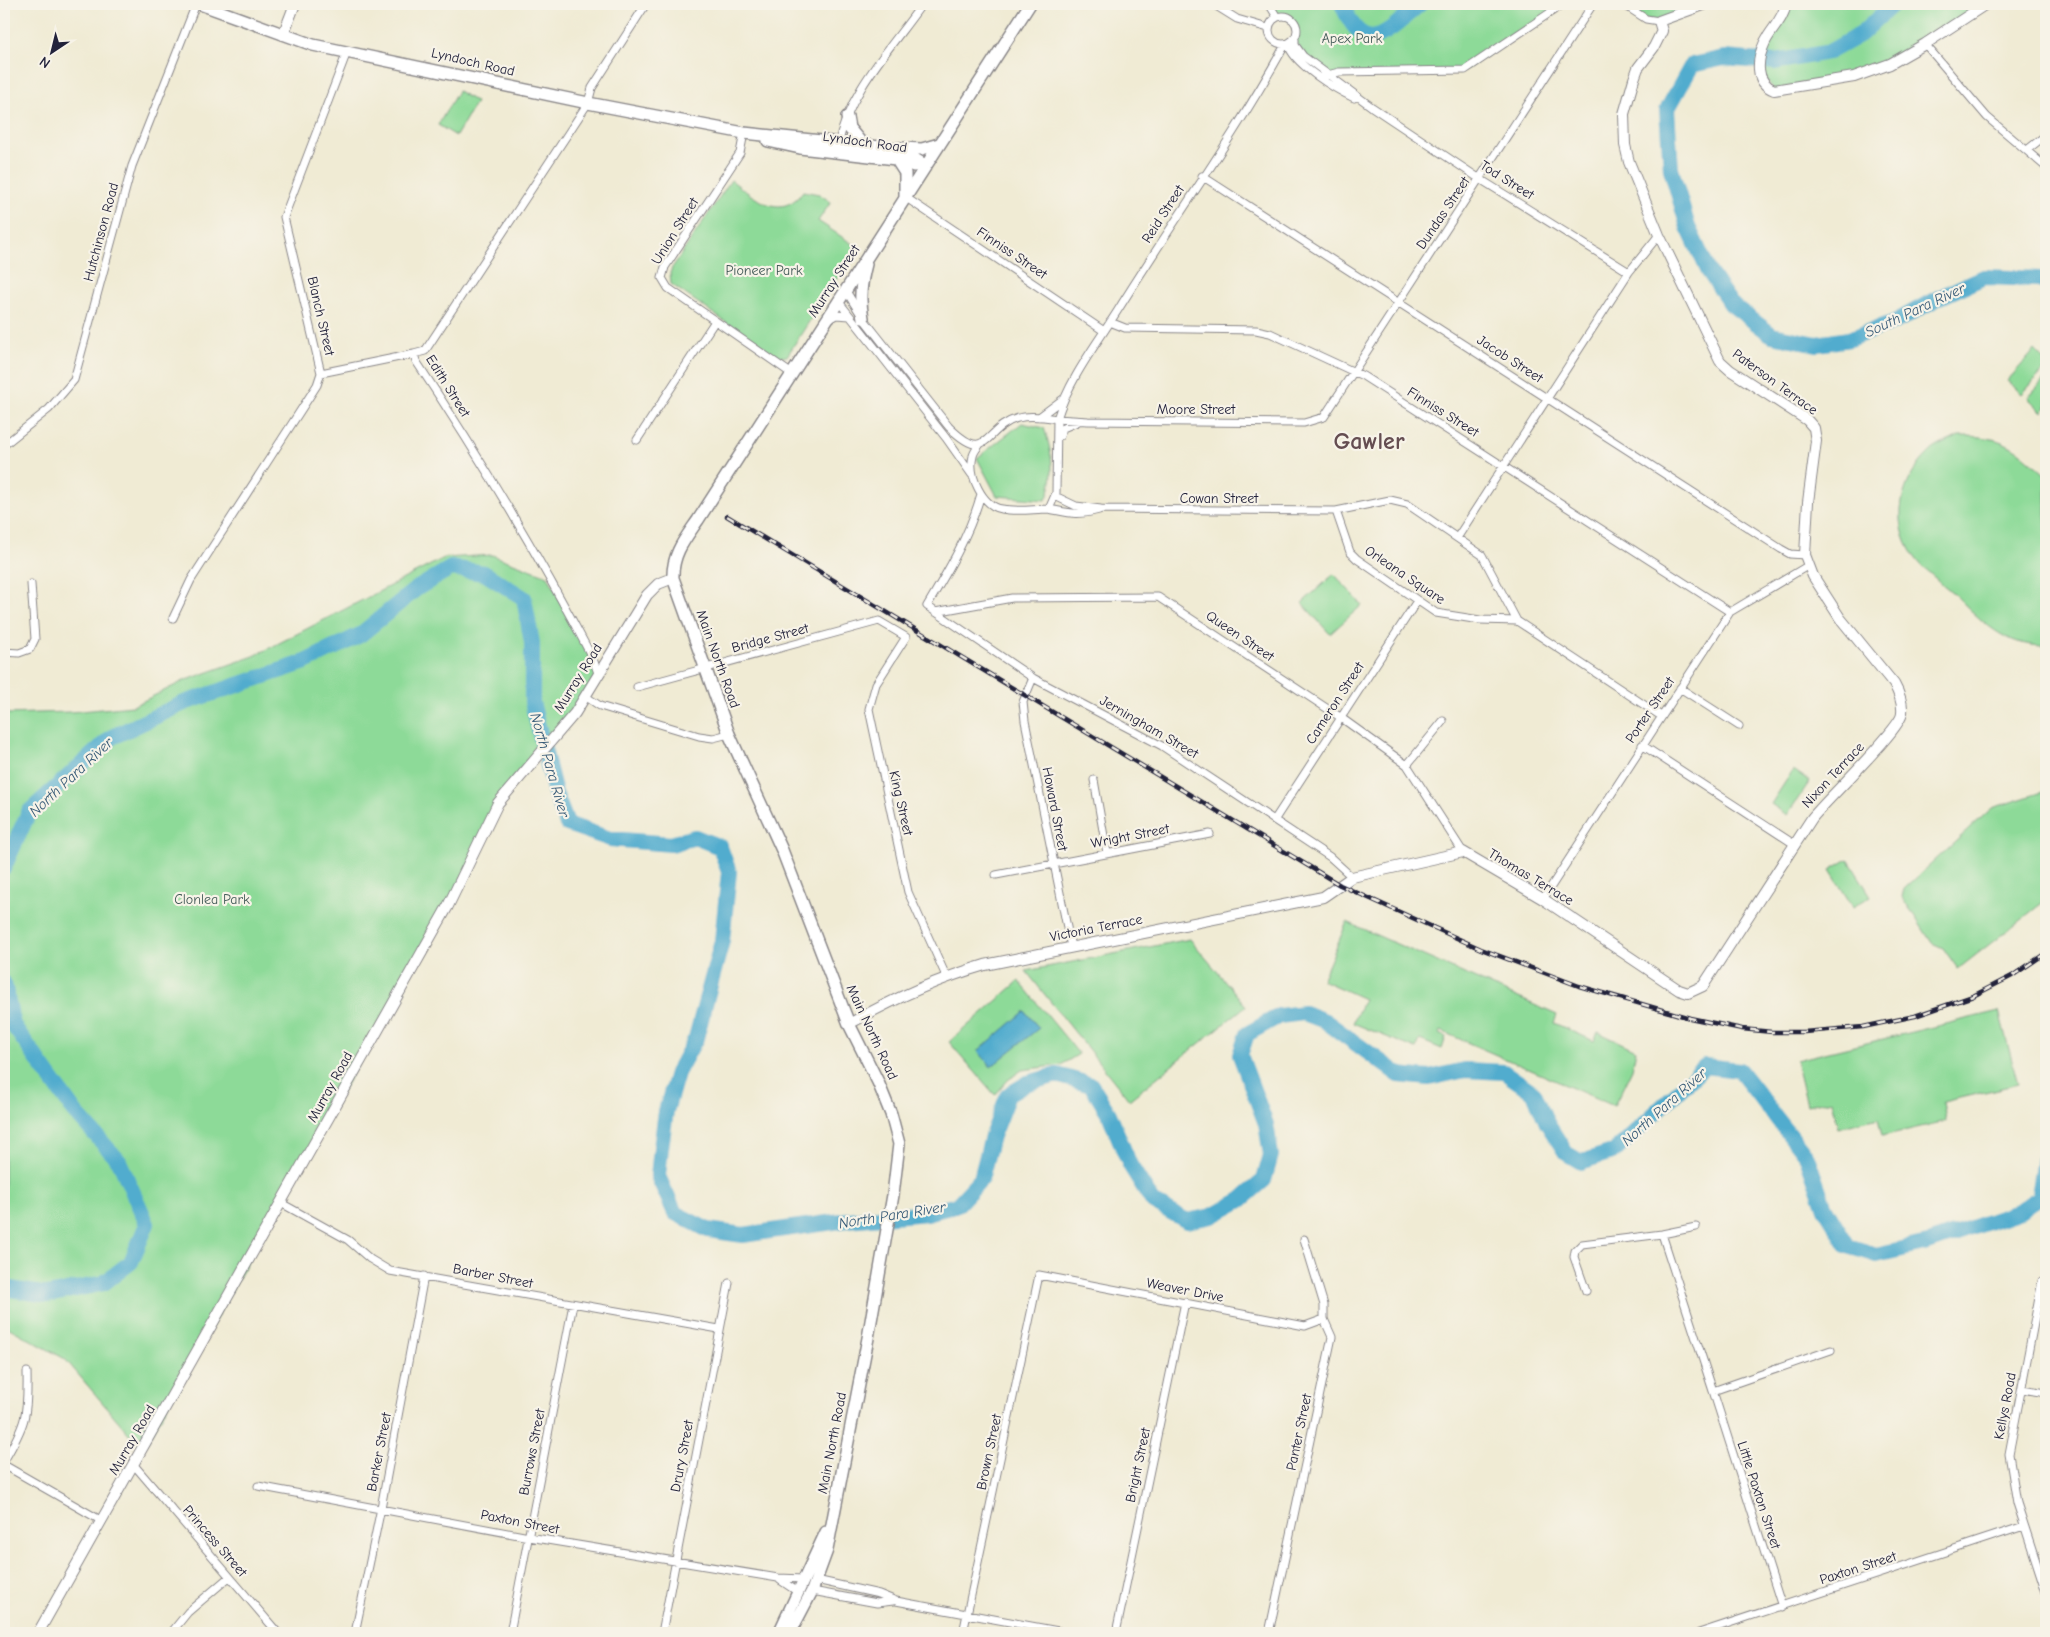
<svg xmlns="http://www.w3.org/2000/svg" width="2050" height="1637" viewBox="0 0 2050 1637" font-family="'Comic Neue',sans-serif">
	<rect width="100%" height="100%" fill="#f7f3e8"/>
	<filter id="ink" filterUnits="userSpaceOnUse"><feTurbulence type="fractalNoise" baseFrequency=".02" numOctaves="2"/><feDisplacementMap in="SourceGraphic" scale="10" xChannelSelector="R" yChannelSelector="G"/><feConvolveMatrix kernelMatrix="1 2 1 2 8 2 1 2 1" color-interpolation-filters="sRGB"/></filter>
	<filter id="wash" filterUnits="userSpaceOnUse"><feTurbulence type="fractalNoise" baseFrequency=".0096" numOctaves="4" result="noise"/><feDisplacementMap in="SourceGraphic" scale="20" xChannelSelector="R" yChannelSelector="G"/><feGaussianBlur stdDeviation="1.12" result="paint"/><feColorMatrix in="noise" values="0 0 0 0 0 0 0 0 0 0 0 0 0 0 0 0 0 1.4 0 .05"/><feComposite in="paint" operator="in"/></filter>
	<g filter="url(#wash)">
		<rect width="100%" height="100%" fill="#f0ebd4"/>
		<path fill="#8dda98" stroke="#587e6a" d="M1269 4H1563L1465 70 1329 76 1303 56 1295 39 1297 31 1295 23 1286 16 1277 17Z
			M1623 4H1706L1659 21 1646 19Z
			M1786 4H1986L1890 64 1774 90 1759 69Z
			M458 91 476 102 456 136 438 125Z
			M731 180C752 196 781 223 803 191L819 194 831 202 818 221 857 247 787 356 777 358 671 284 670 273 672 268Z
			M2035 350 2046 361V368L2022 394 2007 381Z
			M2046 378V407L2042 412 2028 398Z
			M1022 423 1044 428C1052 451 1056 477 1046 500L997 496 977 458Z
			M1959 436C2005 436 2014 446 2046 475V646C2003 646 1983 622 1953 593 1940 582 1924 570 1914 556 1890 522 1901 480 1929 453 1936 445 1950 441 1959 436Z
			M492 555 548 576 598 673 585 696 506 792 473 857 143 1450 65 1359 4 1325V714L71 712 133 706 186 680 254 656 444 558Z
			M1334 574 1362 605 1330 634 1302 603Z
			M1793 770 1810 781 1787 815 1771 804Z
			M2046 791V900L1958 969 1943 948 1932 943 1902 897 1904 889 1992 808Z
			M1848 859 1871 896 1853 907 1830 870Z
			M1347 922 1557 1015 1554 1023 1594 1041 1598 1032 1636 1050 1632 1069 1614 1106 1441 1031 1439 1034 1446 1037 1442 1049 1420 1040 1416 1049 1353 1023 1364 999 1322 980Z
			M1190 939 1246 1006 1129 1100 1026 971Z
			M1019 981 1079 1054 1061 1065 1022 1070 1008 1080 995 1095 949 1042Z
			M1999 1011 2018 1084 1943 1102 1946 1121 1882 1136 1878 1118 1838 1128 1832 1100 1807 1105 1796 1060Z"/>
		<path fill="#51acce" stroke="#3a6784" d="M1025 1011 1039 1028 991 1067 978 1051Z"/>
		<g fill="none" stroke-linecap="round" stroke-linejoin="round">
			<path stroke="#51acce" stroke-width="16" d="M1342 4C1365 61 1387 32 1420 4
				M1893 4 1861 34 1829 52 1775 62 1724 58 1692 65 1667 110 1671 169 1688 227 1709 272 1731 304 1772 335 1817 344 1849 339 1895 322 1938 298 1984 277 2041 279 2046 283
				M4 867 29 812 112 737 184 703 303 663 360 635 416 589 451 568 484 573 524 598 532 643V702L555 793 567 824 610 839 671 844 695 837 720 847 729 872 722 941 696 1038 677 1073 666 1111 661 1148 658 1176 675 1213 708 1230 743 1235 848 1220 927 1213 957 1205 981 1179 992 1136 1008 1095 1028 1083 1057 1075 1091 1085 1109 1114 1130 1165 1153 1202 1187 1221 1212 1216 1241 1200 1264 1180 1271 1155 1266 1124 1240 1055 1247 1034 1279 1016 1304 1013 1325 1021 1399 1075 1429 1078 1465 1070 1504 1072 1534 1093 1547 1123 1566 1153 1581 1162 1615 1151 1705 1066 1739 1070 1807 1157 1825 1208 1848 1246 1876 1255 1928 1243 2020 1211 2039 1197 2046 1151
				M4 984 13 1025 75 1112 119 1161 147 1224 131 1262 104 1283 48 1295 4 1288"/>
		</g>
	</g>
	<g filter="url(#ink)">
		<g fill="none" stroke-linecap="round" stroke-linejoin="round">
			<defs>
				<path id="street" d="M1213 4 1237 19 1268 28
					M1269 4 1277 17
					M1623 4 1646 19 1659 21
					M1269 30a14 14 0 1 1 28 0a14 14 0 1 1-28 0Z
					M1295 39V45L1303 56 1372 107 1480 179 1629 272
					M1288 44C1293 64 1335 89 1354 98
					M1925 44 1987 117 2046 167
					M1285 45C1235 136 1173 221 1118 310 1096 345 1069 379 1057 419L1088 421 1304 423 1324 417 1593 4
					M1320 77 1339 72 1465 70 1563 4
					M744 133 740 153 665 267 662 278 668 288 792 374
					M838 146C848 92 891 48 922 4
					M2027 150 2046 135
					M1202 176 1781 549 1790 554 1805 555
					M905 197 1104 331
					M846 291 863 318 949 427C989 466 983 428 1018 418 1030 415 1045 417 1057 419L1056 493 1049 509C1034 509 1017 512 1002 509 982 506 968 475 973 456 974 451 978 447 981 443
					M839 302 946 438 972 475
					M829 319 836 315 850 316
					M1110 322 1125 328 1256 330 1270 333 1363 376 1730 612
					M321 373 414 354
					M1039 417 1063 399
					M1060 436 1063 428 1077 422
					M637 440 715 321
					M4 445 49 409 74 380 132 166 196 4
					M981 494C970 534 948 571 927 606L1033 678 1162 746 1330 857 1352 877
					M1055 496 1076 506 1101 509 1336 511
					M1390 500 1407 504 1482 555 1517 621 1480 620 1436 613 1357 559 1350 552 1336 511Z
					M1049 509C1070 513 1077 516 1099 510
					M1457 538 1629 272 1659 235
					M935 612 1012 598 1158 597 1340 717 1407 765 1463 852
					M173 618 191 580 317 385 321 373 284 217 347 52
					M1517 621 1661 716
					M4 652 19 653 30 649 35 639 31 584
					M598 673 593 659C539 556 480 457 416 361L414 354 425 351 588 103 592 88 646 4
					M1033 678 1023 702 1025 721 1071 947
					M637 687 879 621 906 637 876 684 869 709 908 892 946 976
					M1680 688 1739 726
					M585 696 600 706 699 736 713 738 729 734
					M1642 745 1794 844
					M1407 765 1443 721
					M1094 780 1107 853
					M1275 819 1417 601
					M996 875 1210 834
					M1543 899 1730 612 1809 565
					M281 1203 348 1240 370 1259 390 1271 719 1329
					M1662 1234 1713 1391 1831 1350
					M2046 1281H2042L2009 1454 2017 1503 2046 1592
					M1586 1291 1574 1257 1575 1251 1582 1244 1662 1234 1696 1227
					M2022 1389 2046 1393
					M1713 1391 1782 1607
					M4 1461C26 1424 28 1415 27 1372
					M4 1465 102 1521
					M134 1465 278 1633
					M258 1486 529 1537 778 1578 804 1579
					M780 1580 798 1592
					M816 1580 879 1594 896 1601 1069 1633
					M812 1591 877 1603 893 1601
					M171 1633 188 1612 229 1577
					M355 1633 381 1508 424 1276
					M510 1633 573 1304
					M662 1633 729 1283
					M963 1633 1039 1275 1305 1326 1324 1319
					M1116 1633 1185 1302
					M1269 1633 1332 1337 1324 1319V1305L1304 1239
					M1699 1633 2024 1526"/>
				<path id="secondary" d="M1786 4C1783 20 1772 28 1765 42 1757 59 1754 82 1774 90L1854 77 1890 64 1925 44 1986 4
					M283 35 295 4
					M849 1024C893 999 937 979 985 965L1323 897 1352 877 1463 852 1543 899 1679 990 1688 993 1703 986 1812 818C1827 799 1902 728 1902 713 1903 703 1899 693 1894 684L1840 618 1813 576 1805 555 1808 502 1816 441 1814 428 1807 420 1730 370 1720 361 1659 235 1629 162 1625 145 1624 114 1634 79 1638 68 1654 47 1662 31 1659 21 1706 4
					M38 1633 448 906 498 803 575 713 647 595 658 584 673 578"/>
				<path id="primary" d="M200 4 313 45 588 103 744 133 890 148 903 152 925 165
					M847 117 849 128 863 145
					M768 141 800 148 896 159 914 166
					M899 148 922 149 939 144
					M896 159 905 173V197
					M863 318C859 299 861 283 866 264
					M779 1633 826 1532
					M790 1633 812 1591 827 1550 868 1338 893 1195 899 1144 891 1114 878 1082 849 1024 782 850 729 734 673 578C672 554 685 539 698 520L1030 4"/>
			</defs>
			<use href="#street" stroke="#898688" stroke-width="9"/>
			<use href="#secondary" stroke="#898688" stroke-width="12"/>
			<use href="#primary" stroke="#898688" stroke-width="14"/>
			<use href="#street" stroke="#fff" stroke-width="7"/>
			<use href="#secondary" stroke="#fff" stroke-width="10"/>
			<use href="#primary" stroke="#fff" stroke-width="11"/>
			<defs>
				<path id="rail" d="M727 516 1340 885 1481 949 1579 986 1690 1018 1742 1029 1772 1032H1804L1863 1027 1915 1016 1973 996 2012 976 2046 953"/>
			</defs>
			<use href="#rail" stroke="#22223b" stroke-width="4.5"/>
			<use href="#rail" stroke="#f7f3e8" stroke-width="2.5" stroke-dasharray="8" stroke-linecap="butt"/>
		</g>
	</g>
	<g text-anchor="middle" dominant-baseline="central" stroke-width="4.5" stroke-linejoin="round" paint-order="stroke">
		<g font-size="14" fill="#425957" stroke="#f7f3e8">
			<text x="1352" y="38">Apex Park</text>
			<text x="764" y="270">Pioneer Park</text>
			<text x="212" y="899">Clonlea Park</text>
		</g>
		<g font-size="14" fill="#22223b" stroke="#f7f3e8">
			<text transform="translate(473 62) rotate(13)">Lyndoch Road</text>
			<text transform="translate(865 142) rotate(8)">Lyndoch Road</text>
			<text transform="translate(1507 180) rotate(32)">Tod Street</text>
			<text transform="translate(1443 213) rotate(-56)">Dundas Street</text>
			<text transform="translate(1163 214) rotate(-57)">Reid Street</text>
			<text transform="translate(675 231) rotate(-58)">Union Street</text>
			<text transform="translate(101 232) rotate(-75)">Hutchinson Road</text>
			<text transform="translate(1012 253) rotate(34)">Finniss Street</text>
			<text transform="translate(834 281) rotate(-57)">Murray Street</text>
			<text transform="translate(321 316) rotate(77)">Blanch Street</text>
			<text transform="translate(1510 359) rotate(33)">Jacob Street</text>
			<text transform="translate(1775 382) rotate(36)">Paterson Terrace</text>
			<text transform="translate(448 386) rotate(58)">Edith Street</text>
			<text x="1196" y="409">Moore Street</text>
			<text transform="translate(1443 412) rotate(32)">Finniss Street</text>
			<text x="1219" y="498">Cowan Street</text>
			<text transform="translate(1405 575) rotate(34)">Orleana Square</text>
			<text transform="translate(1240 636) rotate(34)">Queen Street</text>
			<text transform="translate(770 638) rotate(-15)">Bridge Street</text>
			<text transform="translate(718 659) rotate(70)">Main North Road</text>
			<text transform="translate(578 678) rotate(-58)">Murray Road</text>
			<text transform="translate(1335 703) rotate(-57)">Cameron Street</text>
			<text transform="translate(1650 710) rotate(-56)">Porter Street</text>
			<text transform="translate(1149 727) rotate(30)">Jerningham Street</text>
			<text transform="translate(1833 775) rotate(-47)">Nixon Terrace</text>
			<text transform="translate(901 803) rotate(77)">King Street</text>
			<text transform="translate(1055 809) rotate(79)">Howard Street</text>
			<text transform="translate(1130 836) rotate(-11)">Wright Street</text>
			<text transform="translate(1531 877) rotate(31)">Thomas Terrace</text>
			<text transform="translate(1096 928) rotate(-11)">Victoria Terrace</text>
			<text transform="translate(872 1032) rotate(65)">Main North Road</text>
			<text transform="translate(330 1087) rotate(-61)">Murray Road</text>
			<text transform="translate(493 1276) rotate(11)">Barber Street</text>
			<text transform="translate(1185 1290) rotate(11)">Weaver Drive</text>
			<text transform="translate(2005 1406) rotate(-79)">Kellys Road</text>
			<text transform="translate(1299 1432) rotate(-78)">Panter Street</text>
			<text transform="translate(132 1440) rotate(-60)">Murray Road</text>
			<text transform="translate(832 1443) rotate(-79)">Main North Road</text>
			<text transform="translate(379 1452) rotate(-79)">Barker Street</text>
			<text transform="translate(532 1452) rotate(-79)">Burrows Street</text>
			<text transform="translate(989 1452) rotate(-78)">Brown Street</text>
			<text transform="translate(682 1456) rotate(-79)">Drury Street</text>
			<text transform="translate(1138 1465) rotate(-78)">Bright Street</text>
			<text transform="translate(1759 1495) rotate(72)">Little Paxton Street</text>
			<text transform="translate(520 1522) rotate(11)">Paxton Street</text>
			<text transform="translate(215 1541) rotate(49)">Princess Street</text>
			<text transform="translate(1858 1568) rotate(-18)">Paxton Street</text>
		</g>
		<g font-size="15" font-style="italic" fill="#355976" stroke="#f7f3e8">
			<text transform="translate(1915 310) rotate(-25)">South Para River</text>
			<text transform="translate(550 765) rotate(74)">North Para River</text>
			<text transform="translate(71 777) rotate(-43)">North Para River</text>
			<text transform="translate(1664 1107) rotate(-42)">North Para River</text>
			<text transform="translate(892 1215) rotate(-9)">North Para River</text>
		</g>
		<g font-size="24" font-weight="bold" fill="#654d51" stroke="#f7f3e8">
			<text x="1369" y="441">Gawler</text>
		</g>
	</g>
	<rect width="2050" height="1637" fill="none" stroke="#f7f3e8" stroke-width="20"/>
	<g transform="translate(52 52) rotate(215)" stroke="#f7f3e8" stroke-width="4" paint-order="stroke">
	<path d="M0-4L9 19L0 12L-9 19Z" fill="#22223b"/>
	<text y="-8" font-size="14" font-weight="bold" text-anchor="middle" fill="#22223b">N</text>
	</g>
</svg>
